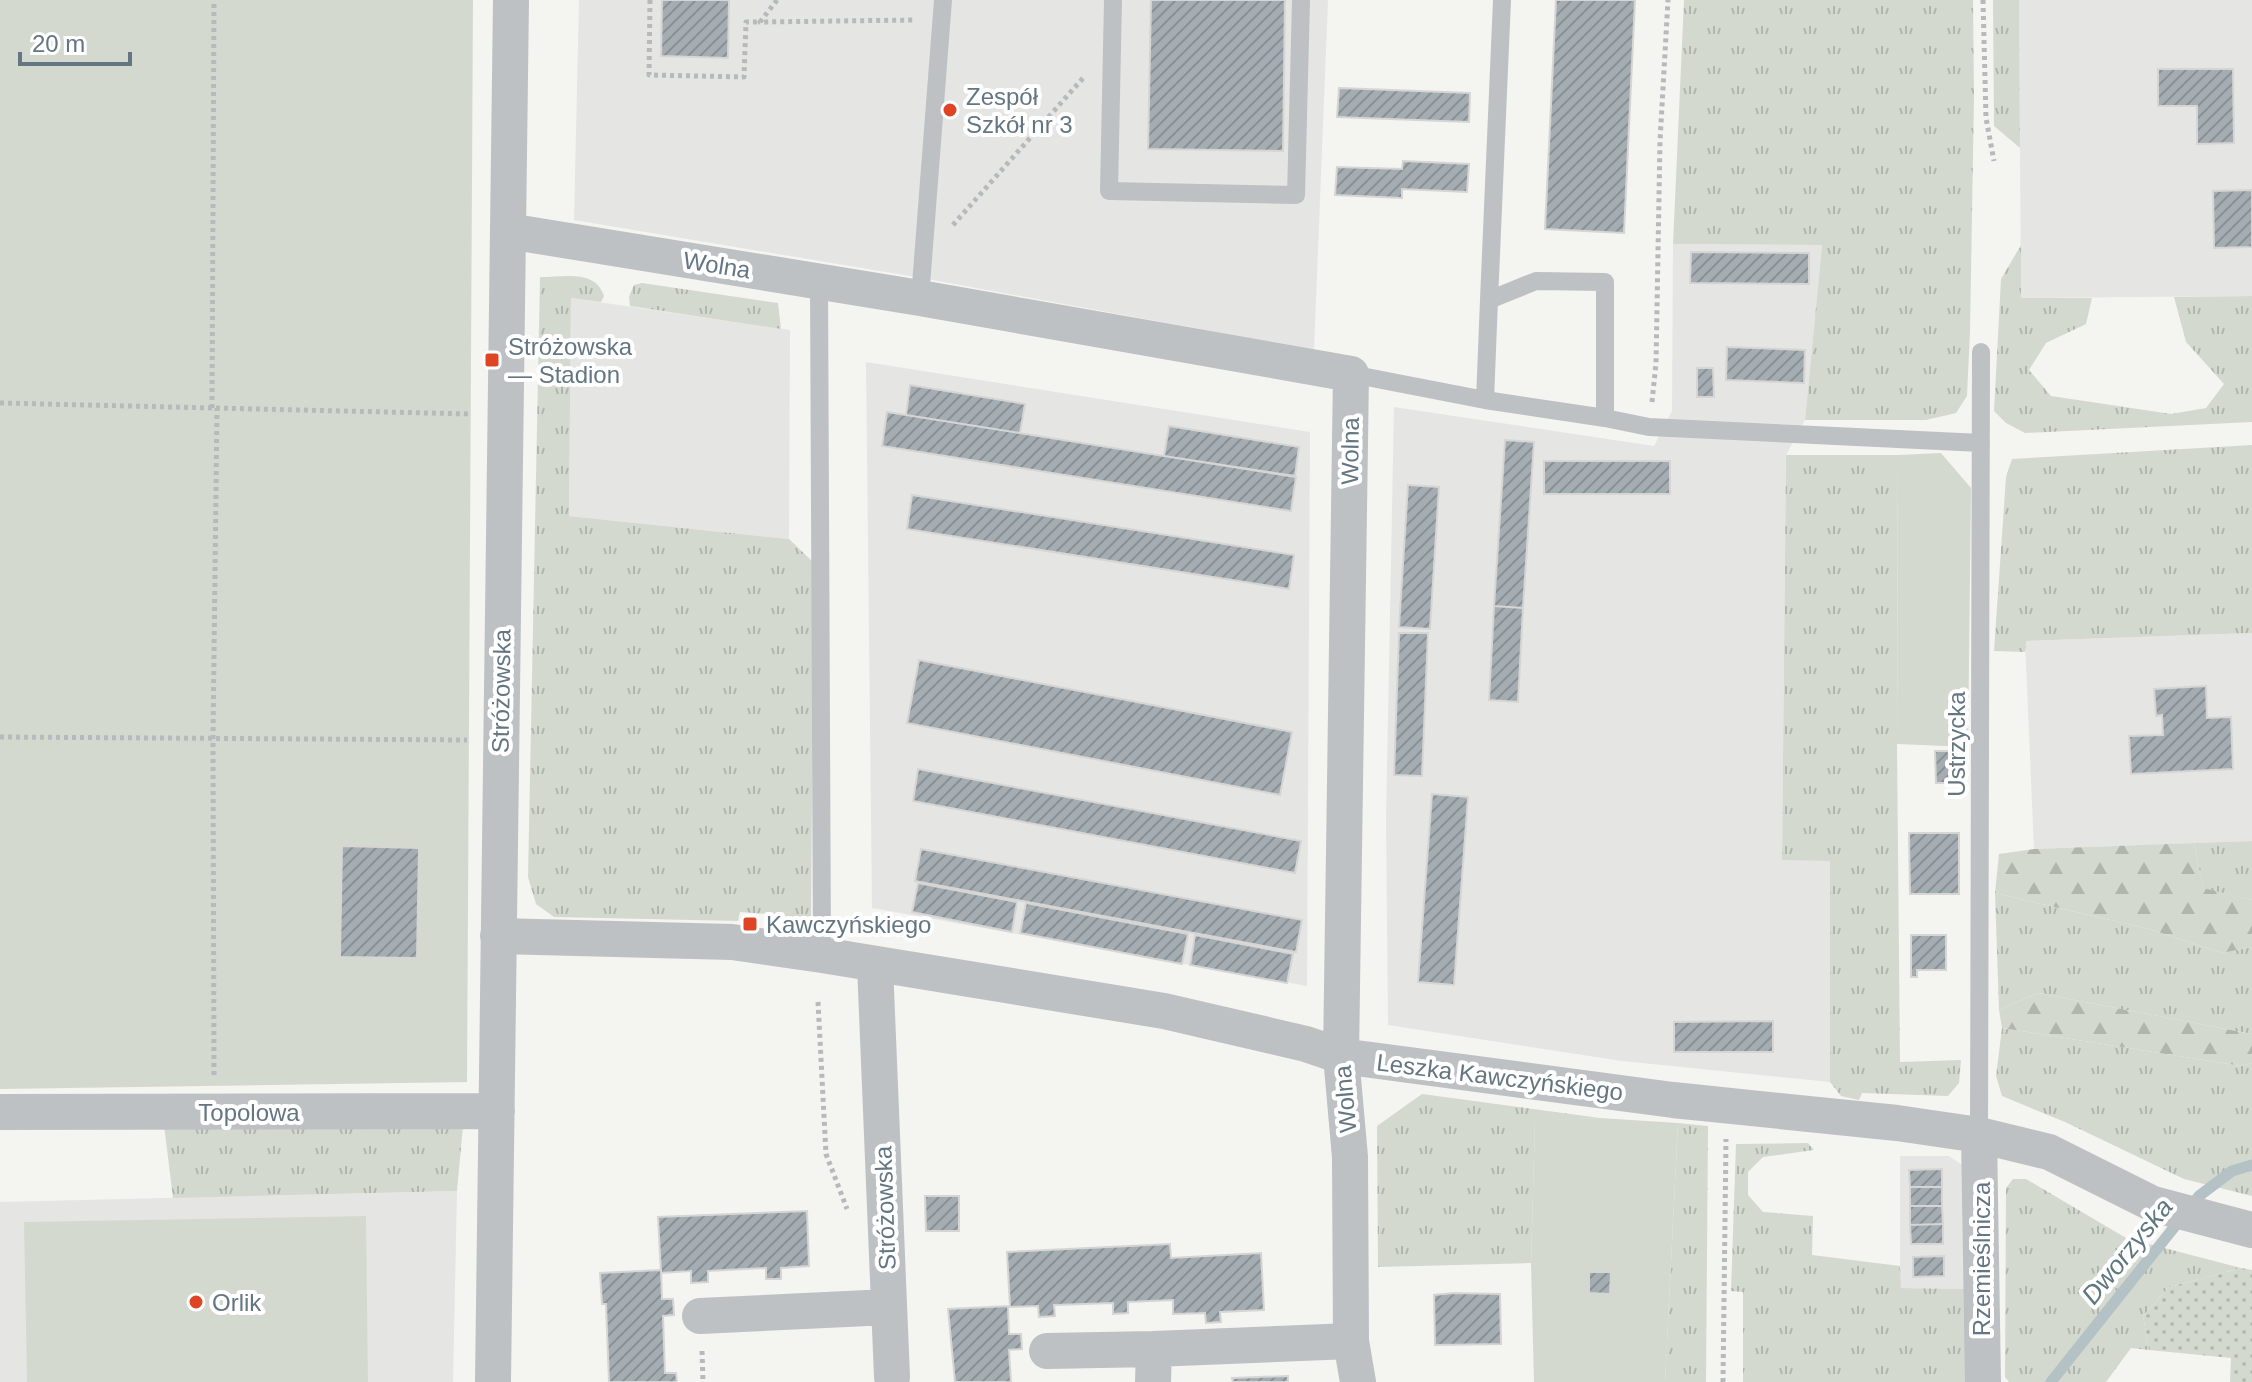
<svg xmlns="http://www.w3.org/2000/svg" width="2252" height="1382" viewBox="0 0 2252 1382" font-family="Arial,sans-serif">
	<defs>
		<pattern id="grass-tufts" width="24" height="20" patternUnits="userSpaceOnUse" patternTransform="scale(2)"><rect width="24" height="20" fill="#d4d9d0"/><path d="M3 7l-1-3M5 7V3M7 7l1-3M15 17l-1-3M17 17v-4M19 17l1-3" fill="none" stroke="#b0b5ae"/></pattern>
		<pattern id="forest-firs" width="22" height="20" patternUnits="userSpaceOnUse" patternTransform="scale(2)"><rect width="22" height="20" fill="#d4d9d0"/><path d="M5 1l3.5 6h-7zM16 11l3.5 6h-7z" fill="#b0b5ae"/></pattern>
		<pattern id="park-dots" width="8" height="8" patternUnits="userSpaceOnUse" patternTransform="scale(2)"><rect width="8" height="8" fill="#d4d9d0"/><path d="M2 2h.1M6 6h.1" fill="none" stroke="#b0b5ae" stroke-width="1.8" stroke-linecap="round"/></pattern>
		<pattern id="building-hatch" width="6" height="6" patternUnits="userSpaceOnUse" patternTransform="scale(2)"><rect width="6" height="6" fill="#a4adb2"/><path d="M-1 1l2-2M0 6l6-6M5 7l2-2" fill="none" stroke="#899196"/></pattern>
	</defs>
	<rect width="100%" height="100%" fill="#f4f4f0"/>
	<path fill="#e5e6e4" d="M579 0H1328L1314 350 922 278 574 220Z
		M2019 0H2252V296L2021 298Z
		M1673 244 1822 245 1805 420 1786 455 1782 859 1830 860V1082L1622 1061 1388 1025 1386 820 1394 407 1654 446 1672 411Z
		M571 298 790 330 789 539 569 516Z
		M866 362 1310 432 1307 986 872 908Z
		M2252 633V841L2034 849 2025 641Z
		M1900 1156H1949L1968 1169 1966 1289 1900 1288Z
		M457 1191 453 1382H0V1202Z"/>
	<path fill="url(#grass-tufts)" d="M1684 0H1973L1974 97 1970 332 1967 396 1956 413 1926 420H1805L1822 245 1673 244Z
		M1993 0H2019L2020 148 1994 126Z
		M2021 245V298H2092L2086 324 2046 343 2029 370 2051 396 2171 414 2206 408 2224 384 2186 342 2174 297 2252 296V422L2025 433 2006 423 1994 411 2001 279Z
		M540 277C564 277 596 269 604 296L601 302 571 298 569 516 789 539 814 563 811 917 797 929 767 925 768 914 740 912 738 921 554 917 536 904 528 877Z
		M642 283 778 303 781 329 630 306 629 297 634 285Z
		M2252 445V633L2026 641 2025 652 1994 651 2006 477 2012 459Z
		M1786 455H1898L1897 744 1900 1062 1961 1060 1959 1083 1948 1096 1862 1093 1859 1100 1841 1096 1830 1082V861L1782 860Z
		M2252 841V900L2203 889 2194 843Z
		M1995 893 2149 929 2222 953 2252 947V1034L2038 993 1999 1010Z
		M2002 1028 2241 1066 2252 1063V1196L2184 1179 2065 1122 2002 1096 1996 1076Z
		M1422 1094 1600 1118 1535 1121 1531 1263 1378 1267 1377 1126Z
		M1678 1123 1708 1126 1706 1382H1665Z
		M164 1125 463 1126 457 1191 173 1198Z
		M1808 1143 1814 1150 1763 1157 1748 1172V1195L1763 1212 1813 1216 1812 1255 1900 1266 1901 1288 1966 1289 1967 1382H1743V1292L1731 1291 1736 1144Z
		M2013 1179H2026L2126 1238 2241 1268 2169 1287 2143 1316 2149 1350 2131 1348 2106 1382H2009L2005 1377 2006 1188Z"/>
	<path fill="url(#forest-firs)" d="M2194 843 2203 888 2252 900V947L2222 953 2149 929 1995 893 1999 854 2034 849Z
		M2038 993 2252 1034V1063L2241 1066 2002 1028 1999 1010Z"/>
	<path fill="url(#park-dots)" d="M2241 1268 2252 1270V1382H2230L2231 1358 2149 1350 2143 1316 2169 1287Z"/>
	<path fill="#d4d9d0" d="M0 0H473L467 1082 0 1089Z
		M1941 453 1971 488 1968 747 1897 744 1898 455Z
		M1600 1118 1678 1123 1665 1382H1534L1531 1263 1535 1120Z
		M366 1216 368 1382H27L24 1222Z"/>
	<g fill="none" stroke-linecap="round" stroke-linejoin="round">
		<path stroke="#b4c2c5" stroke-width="11" d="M2051 1382 2199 1196 2232 1171 2252 1165"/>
	</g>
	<path fill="url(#building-hatch)" stroke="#d6d5d3" stroke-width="2" d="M662 0H729L728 58 661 56Z
		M1151 0H1285L1283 151 1148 149Z
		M1556 0H1635L1624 233 1545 229Z
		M2158 69H2233L2234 143 2197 144V106H2158Z
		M1339 88 1470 93 1469 122 1337 117Z
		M1403 161 1469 164 1467 192 1402 189V198L1335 195 1337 167 1402 169Z
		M2252 190V247L2214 248 2213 191Z
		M1691 252 1809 253V284L1690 283Z
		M1727 347 1805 350 1804 383 1726 380Z
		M1697 368H1713L1714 397H1697Z
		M910 385 1025 404 1020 433 906 415Z
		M887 412 1296 477 1291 511 882 446Z
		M1169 426 1299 447 1295 476 1164 456Z
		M1505 440 1534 442 1523 608 1494 606Z
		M1544 461H1670V494H1544Z
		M1408 485 1439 487 1430 629 1399 627Z
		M912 495 1294 555 1289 589 907 529Z
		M1494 606 1523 608 1518 702 1489 700Z
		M1399 633H1428L1422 776 1394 775Z
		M919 660 1292 732 1280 795 907 723Z
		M2206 686 2207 718 2231 717 2233 769 2131 774 2129 736 2163 735 2162 715 2156 716 2154 689Z
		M1935 751H1953V783H1936Z
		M918 769 1301 841 1295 873 913 801Z
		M1432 794 1468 797 1454 985 1418 982Z
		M1909 833H1959V894H1910Z
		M342 846 419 848 417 958 340 957Z
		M921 849 1302 920 1296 952 915 881Z
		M918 883 1017 902 1012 932 912 912Z
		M1026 903 1188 934 1182 964 1020 933Z
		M1195 935 1293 954 1287 983 1190 965Z
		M1911 935H1946V970H1917V977H1911Z
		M1773 1021V1052H1674V1022Z
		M1942 1169V1187H1910L1909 1170Z
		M1910 1187H1942V1206H1910Z
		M925 1196H959V1231H926Z
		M1910 1206H1942L1943 1224 1910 1225Z
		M807 1211 809 1266 781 1268V1279H766V1268L708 1271V1282L691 1283V1271L661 1273 658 1217Z
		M1943 1224V1244H1911L1910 1225Z
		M1170 1244 1171 1258 1261 1253 1264 1310 1220 1312 1221 1322 1206 1323 1205 1313 1173 1314V1300L1128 1302V1313L1113 1314V1303L1054 1305 1055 1316 1039 1317 1038 1306 1010 1307 1007 1252Z
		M1944 1256V1276L1913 1277V1257Z
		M661 1270 662 1299H673L674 1315 663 1316 665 1373H676L677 1382H609L606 1304H602L600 1273Z
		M1589 1272H1611L1610 1294 1589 1293Z
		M1453 1293 1500 1294 1501 1344 1435 1345 1434 1295Z
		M1008 1306 1009 1334H1021L1022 1349 1009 1350 1011 1382H955L948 1309Z
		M1288 1376V1382H1233L1232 1378Z"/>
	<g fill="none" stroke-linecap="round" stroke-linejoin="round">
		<path stroke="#b7babc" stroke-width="5" stroke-dasharray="4 4" stroke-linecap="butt" d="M650 0 649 75 744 77 746 22H760
			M777 0 760 22 916 20
			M1983 0 1986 118 1994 161
			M953 225 1084 77
			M1652 402 1656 363 1660 141 1668 0
			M0 403 471 414
			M212 408 214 0
			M0 737 467 740
			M818 1002 826 1154 847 1209
			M214 1075 213 738 217 408
			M702 1351 703 1382
			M1723 1382 1726 1139"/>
		<path stroke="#bdc1c4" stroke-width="18" d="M1113 0 1109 191 1296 195 1301 0
			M819 282 822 955
			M920 298 943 0
			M1351 374 1485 400 1605 418V282L1536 281 1489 300 1502 0
			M1485 400 1489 300
			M1605 418 1649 427 1981 443
			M1979 1135 1981 352"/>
		<path stroke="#bdc1c4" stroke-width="36" d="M508 231 920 298 1351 374 1341 1056 1350 1157 1351 1341 1358 1382
			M498 936 732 942 822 955 1164 1011 1306 1044 1341 1056 1673 1100 1897 1123 1979 1135 2049 1152 2153 1204 2252 1230
			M875 965 892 1377
			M0 1112 497 1111
			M1979 1135 1983 1382
			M700 1316 889 1307
			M1047 1351 1154 1349
			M493 1382 511 0
			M1153 1382 1154 1349 1351 1341"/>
	</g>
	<g fill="#df4425" stroke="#fff" stroke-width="3">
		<circle cx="950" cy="110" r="8"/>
		<rect x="484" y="352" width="16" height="16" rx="4"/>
		<rect x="742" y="916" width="16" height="16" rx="4"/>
		<circle cx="196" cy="1302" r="8"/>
	</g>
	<g text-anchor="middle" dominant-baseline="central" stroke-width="8" stroke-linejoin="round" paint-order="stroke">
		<g font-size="24" fill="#647681" stroke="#fff" text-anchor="start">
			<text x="966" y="96">Zespół<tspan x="966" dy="28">Szkół nr 3</tspan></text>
			<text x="508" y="346">Stróżowska<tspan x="508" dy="28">— Stadion</tspan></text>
			<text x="766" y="924">Kawczyńskiego</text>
			<text x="212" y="1302">Orlik</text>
		</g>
		<g font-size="24" fill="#647681" stroke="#fff">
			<text transform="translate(717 265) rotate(9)">Wolna</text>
			<text transform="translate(1350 451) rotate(-89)">Wolna</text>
			<text transform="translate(501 691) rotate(-89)">Stróżowska</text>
			<text transform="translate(1956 744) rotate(-90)">Ustrzycka</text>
			<text transform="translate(1500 1077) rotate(7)">Leszka Kawczyńskiego</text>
			<text transform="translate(1345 1099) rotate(-95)">Wolna</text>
			<text x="249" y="1112">Topolowa</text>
			<text transform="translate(885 1208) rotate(-92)">Stróżowska</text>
			<text transform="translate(1981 1259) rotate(-90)">Rzemieślnicza</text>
		</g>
		<g font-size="26" font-style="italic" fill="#5f787f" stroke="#fff">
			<text transform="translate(2127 1251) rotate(-51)">Dworzyska</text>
		</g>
	</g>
	<path d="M20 52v12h110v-12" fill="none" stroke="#647681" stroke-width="4"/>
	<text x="32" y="52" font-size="24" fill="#647681" stroke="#ffffff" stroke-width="6" paint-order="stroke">20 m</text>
</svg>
